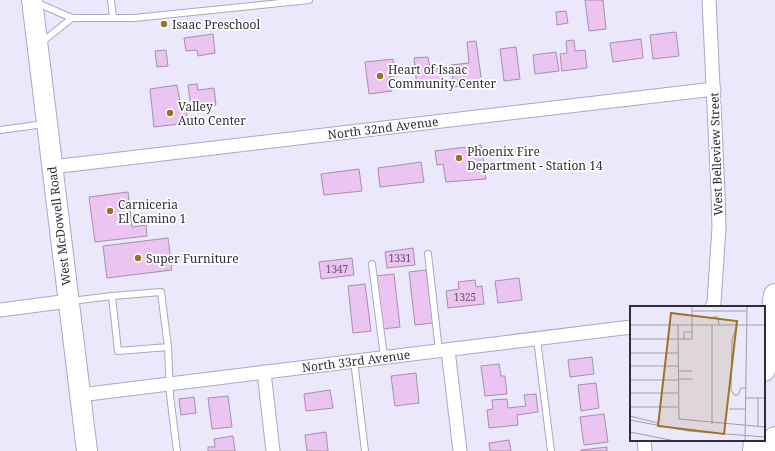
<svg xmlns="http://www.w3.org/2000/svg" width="775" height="451" viewBox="0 0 775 451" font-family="'Noto Serif',serif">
	<rect width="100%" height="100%" fill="#ebe8fc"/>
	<path fill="#ebc4f2" stroke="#a590a9" d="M585 0H603L606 29 589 31Z
		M566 11 568 23 557 25 556 12Z
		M676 32 679 56 653 59 650 35Z
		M213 34 215 53 198 56 197 50 186 51 184 38Z
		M641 39 643 58 613 62 610 43Z
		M574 40 575 51 585 50 587 68 562 71 560 54 567 53 566 41Z
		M476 41 482 84 454 87 451 65 469 63 467 42Z
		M516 47 520 79 504 81 500 49Z
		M166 50 168 66 157 67 155 51Z
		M556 52 559 71 535 74 533 55Z
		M428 57 430 69 441 68 443 85 417 88 414 58Z
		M393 59 395 76H390L392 91 369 94 365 62Z
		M197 84 198 90 214 88 216 105 191 108 188 85Z
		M177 85 180 102H185L188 123 154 127 150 89Z
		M481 145 486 179 446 182 443 164 437 165 435 151Z
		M421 162 424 182 380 187 378 168Z
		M359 169 362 191 324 195 321 174Z
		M128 192 132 227 146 225 147 236 95 242 89 197Z
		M168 238 172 270 107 278 103 246Z
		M413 248 415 265 387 268 385 252Z
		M352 258 354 275 321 279 319 262Z
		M426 270 433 323 415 325 409 272Z
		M394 274 400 327 383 329 376 276Z
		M519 278 522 300 498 303 495 281Z
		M475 280 476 287 482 286 484 304 448 308 446 291 459 289 458 282Z
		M365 284 371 331 353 333 348 286Z
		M592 357 594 374 570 377 568 360Z
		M499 364 501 376H505L507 394 485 396 481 366Z
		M416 373 419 403 395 406 391 376Z
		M596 383 599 408 581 411 578 385Z
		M330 390 333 408 306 411 304 394Z
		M536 394 538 412 517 415 518 425 489 428 487 410 493 409 492 400 507 399 508 408 526 406 524 395Z
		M228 396 232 427 212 429 208 398Z
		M194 397 196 413 181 415 179 399Z
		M604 414 608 442 584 445 580 417Z
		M326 432 328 451H307L305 435Z
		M233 436 235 451H208V447H215L214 439Z
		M509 440 511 451H490L489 443Z
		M607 447V451H581V450Z"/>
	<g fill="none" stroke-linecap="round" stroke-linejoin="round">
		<defs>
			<path id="service" d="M111 0 113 18
				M35 2 72 18H134L309 0
				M42 42 72 18
				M0 130 44 124
				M428 254 439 351
				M372 264 384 357
				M112 296 161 292 168 347
				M71 301 112 296 118 351 168 347 170 395 177 451
				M537 339 551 451
				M354 361 365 451"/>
			<path id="minor" d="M709 0 718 192 719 227 714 303 712 307
				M52 167 714 89
				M0 310 69 301
				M448 350 460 451
				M264 372 273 451
				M80 395 631 327
				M644 440 645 451"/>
			<path id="primary" d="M32 0 87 451"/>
			<path id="motorway" d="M764 370 775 295
				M754 451 755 440
				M774 451 775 438"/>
		</defs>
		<use href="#service" stroke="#aba7c5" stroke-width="8"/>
		<use href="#minor" stroke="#aba7c5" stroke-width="15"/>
		<use href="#primary" stroke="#aba7c5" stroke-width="22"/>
		<use href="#motorway" stroke="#aba7c5" stroke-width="24"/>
		<use href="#service" stroke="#fff" stroke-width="6"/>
		<use href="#minor" stroke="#fff" stroke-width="13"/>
		<use href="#primary" stroke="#fff" stroke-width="20"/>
		<use href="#motorway" stroke="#fff" stroke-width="22"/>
	</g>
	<g fill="#9d7322" stroke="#fff" stroke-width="1.5">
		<circle cx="164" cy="24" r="4"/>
		<circle cx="380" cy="76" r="4"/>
		<circle cx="170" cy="113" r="4"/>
		<circle cx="459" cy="158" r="4"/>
		<circle cx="110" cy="211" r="4"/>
		<circle cx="138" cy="258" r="4"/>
	</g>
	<g text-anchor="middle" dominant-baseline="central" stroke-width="3.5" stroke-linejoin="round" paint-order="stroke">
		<g font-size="10" fill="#5e5367">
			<text x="400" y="258">1331</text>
			<text x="337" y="269">1347</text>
			<text x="465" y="297">1325</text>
		</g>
		<g font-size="12" fill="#2f2d39" stroke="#fff" text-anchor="start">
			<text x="172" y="24">Isaac Preschool</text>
			<text x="388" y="69">Heart of Isaac<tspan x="388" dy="14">Community Center</tspan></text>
			<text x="178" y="106">Valley<tspan x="178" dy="14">Auto Center</tspan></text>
			<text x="467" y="151">Phoenix Fire<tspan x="467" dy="14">Department - Station 14</tspan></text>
			<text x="118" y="204">Carniceria<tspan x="118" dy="14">El Camino 1</tspan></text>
			<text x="146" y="258">Super Furniture</text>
		</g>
		<g font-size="12" fill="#2f2d39" stroke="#fff">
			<text transform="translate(383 128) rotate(-7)">North 32nd Avenue</text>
			<text transform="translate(716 154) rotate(-92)">West Belleview Street</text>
			<text transform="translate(59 226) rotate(-97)">West McDowell Road</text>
			<text transform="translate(356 361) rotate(-7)">North 33rd Avenue</text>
		</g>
	</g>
	<g transform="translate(630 306)">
		<rect width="135" height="135" fill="#ebe8fc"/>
		<path fill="none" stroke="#a09dae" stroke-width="1" d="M62 5H117M83 11H88L89 19M0 19H135M48 19 49 113 135 121M107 19 102 34 101 84 104 89H108L111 82H116M0 33H54V26H62V0M54 33H62V26M0 47H48M0 60H48M48 65H62M48 73H63M0 74H48M0 87H48M115 92H135M128 92V120M0 101H48M99 103H115M0 110 28 117M0 114 58 125 135 131M82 118V19M0 126 45 135M115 135 117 0"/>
		<path fill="#9d7322" fill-opacity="0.15" stroke="#9d7322" stroke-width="2" d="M41 7 107 15 94 128 28 120Z"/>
		<rect width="135" height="135" fill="none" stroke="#2f2d39" stroke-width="2"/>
	</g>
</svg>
